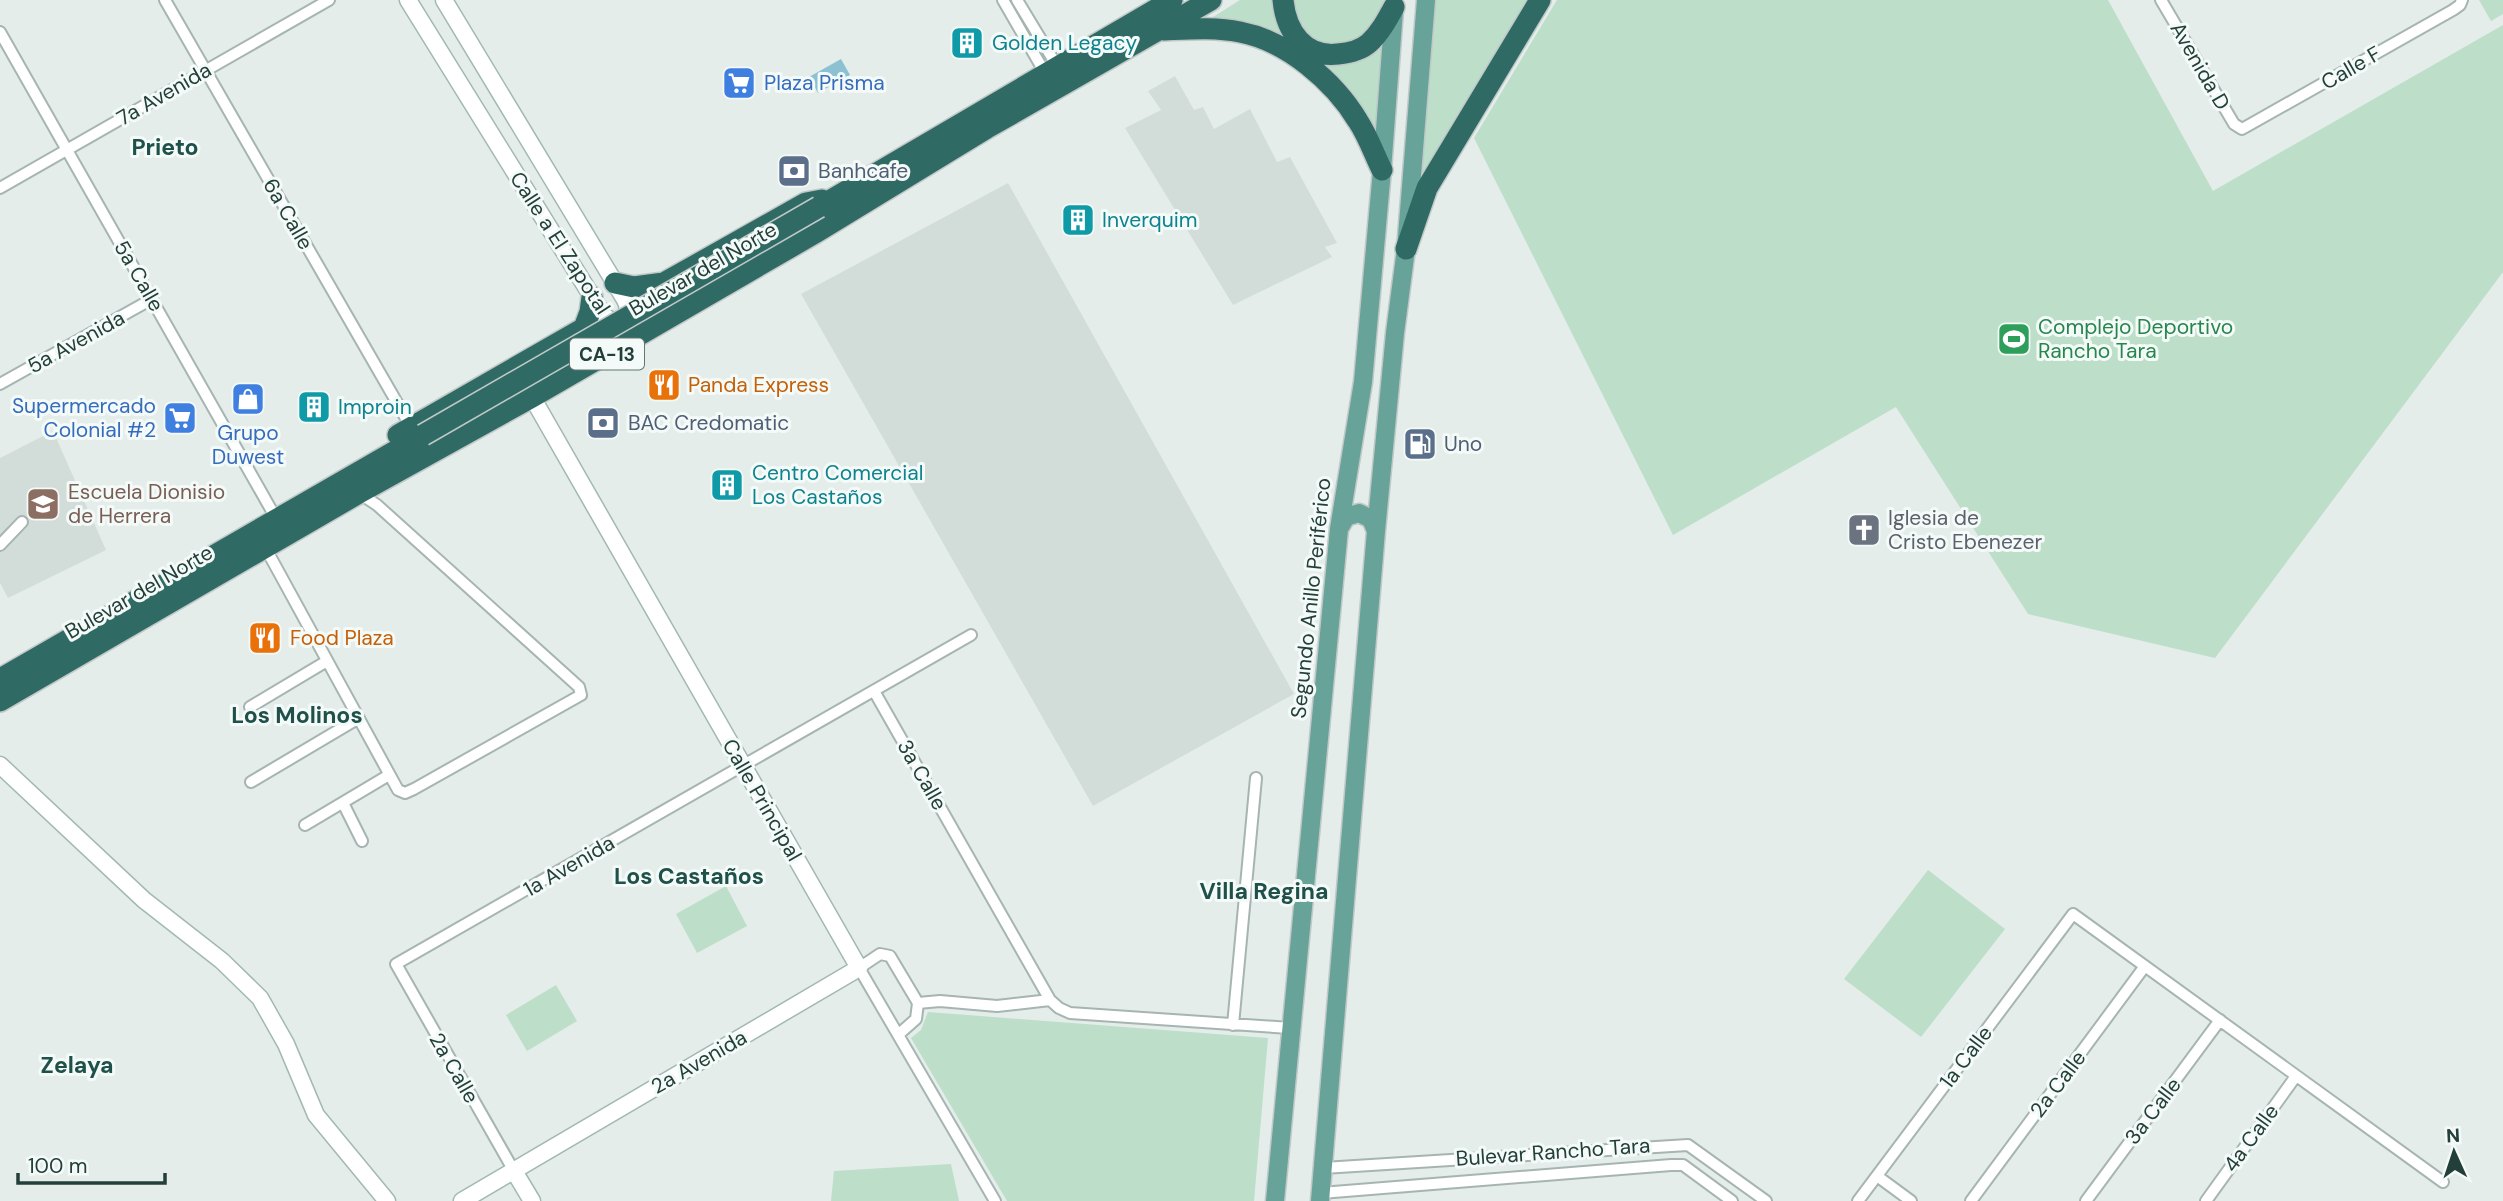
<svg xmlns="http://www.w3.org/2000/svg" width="2503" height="1201" viewBox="0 0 2503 1201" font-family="'DM Sans',sans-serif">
	<rect width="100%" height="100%" fill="#e4edea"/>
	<path fill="#d2ddd9" d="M1175 76 1194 110 1203 107 1214 129 1250 109 1277 162 1290 157 1337 243 1325 247 1332 257 1233 305 1125 128 1161 110 1148 91Z
		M1008 183 1294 694 1093 806 801 294Z
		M53 431 106 550 8 598 0 583V458Z"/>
	<path fill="#bddec9" d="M1240 0H1279L1306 53 1385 33 1376 150 1317 64 1202 24Z
		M1288 0H1387L1365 40 1330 51 1296 31Z
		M1431 0H1536L1412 212Z
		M1557 0H2108L2213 191 2503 25V272L2215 658 2028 614 1896 407 1673 535 1474 138Z
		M2479 0H2503V14L2491 21Z
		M1928 870 2005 929 1921 1037 1844 979Z
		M726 886 747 926 697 953 676 914Z
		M556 985 577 1021 527 1051 506 1015Z
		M928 1012 1268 1038 1254 1201H1007L911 1038 921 1030Z
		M951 1164 959 1201H831L834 1171Z"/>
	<path fill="#8cc1d2" d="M841 59 850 75 818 93 809 77Z"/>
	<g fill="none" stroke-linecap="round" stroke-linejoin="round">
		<defs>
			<path id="street" d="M165 0 411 427
				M1003 0 1045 73
				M1017 0 1057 66
				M2161 0 2234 124 2242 129 2453 10 2460 5 2462 0
				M0 32 277 520
				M0 188 329 0
				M0 384 152 299
				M0 545 22 522
				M265 547 398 790 405 793 414 789 581 695 579 687 377 505 359 493
				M874 691 1050 1000 1059 1008 1070 1013 1290 1028
				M250 707 327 661
				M251 782 359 718
				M343 803 362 841
				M305 825 389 775
				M918 1003 940 1001 997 1006 1050 1000
				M1233 1025 1256 778
				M899 1034 916 1019 918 1003 890 956 880 954 859 968 995 1201
				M1323 1168 1688 1145 1766 1201
				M514 1171 396 964 971 635
				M1877 1176 1911 1201
				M1321 1193 1671 1165H1683L1732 1201
				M1858 1201 2073 914 2443 1182
				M1971 1201 2145 966
				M2086 1201 2220 1020
				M2206 1201 2296 1076"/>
			<path id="secondary" d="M408 0 604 316 622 328
				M444 0 624 298 627 304 629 325
				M0 765 144 900 222 961 260 998 286 1044 316 1115 387 1201
				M514 1171 532 1201
				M462 1201 859 968 532 397"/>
			<path id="primary" d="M1339 529 1346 517 1359 513 1371 519 1376 531
				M1275 1201 1339 529 1363 382 1382 170 1394 10
				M1320 1201 1376 531 1395 333 1406 249 1426 0"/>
			<path id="highway" d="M1283 0C1286 31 1304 58 1338 54 1349 53 1360 51 1369 43 1380 33 1387 20 1394 7
				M1164 30C1189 29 1215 27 1240 32 1287 41 1334 81 1358 121 1368 136 1374 154 1382 170
				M819 207 1172 0
				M1406 249 1427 188 1540 0
				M615 283 634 287 664 283 806 203 822 200
				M398 435 584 328 590 312 592 297
				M0 679 423 435
				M0 701 359 493 532 397 815 233 987 128 1211 0"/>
		</defs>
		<use href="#street" stroke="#a6b5b2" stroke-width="14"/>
		<use href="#secondary" stroke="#a2b9b3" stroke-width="19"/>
		<use href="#primary" stroke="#c1c9c8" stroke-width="21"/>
		<use href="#highway" stroke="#c1c9c8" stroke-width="24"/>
		<use href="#street" stroke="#fff" stroke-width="10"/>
		<use href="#secondary" stroke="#fff" stroke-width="16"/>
		<use href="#primary" stroke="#68a399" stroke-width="18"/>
		<use href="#highway" stroke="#2f6b64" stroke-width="21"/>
		<defs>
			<path id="highway-bridge" d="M423 435 819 207"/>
		</defs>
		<use href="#highway-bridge" stroke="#c1c9c8" stroke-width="24" stroke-linecap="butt"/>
		<use href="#highway-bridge" stroke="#2f6b64" stroke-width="21"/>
	</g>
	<defs>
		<symbol id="building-square" viewBox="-11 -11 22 22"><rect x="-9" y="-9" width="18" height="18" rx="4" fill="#0f9aa8" stroke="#f4faf7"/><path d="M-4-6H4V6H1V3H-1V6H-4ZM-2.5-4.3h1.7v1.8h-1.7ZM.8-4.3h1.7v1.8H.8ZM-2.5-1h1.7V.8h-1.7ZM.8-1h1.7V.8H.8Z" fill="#fff"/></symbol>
		<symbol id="supermarket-square" viewBox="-11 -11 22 22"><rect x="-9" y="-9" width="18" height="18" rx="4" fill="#3f7fe0" stroke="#f4faf7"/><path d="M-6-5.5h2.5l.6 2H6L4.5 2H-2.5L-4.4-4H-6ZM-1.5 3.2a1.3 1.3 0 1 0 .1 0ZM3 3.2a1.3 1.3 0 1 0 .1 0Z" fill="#fff"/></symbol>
		<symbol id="bank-square" viewBox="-11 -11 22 22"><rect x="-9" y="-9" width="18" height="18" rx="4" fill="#5c6f8a" stroke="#f4faf7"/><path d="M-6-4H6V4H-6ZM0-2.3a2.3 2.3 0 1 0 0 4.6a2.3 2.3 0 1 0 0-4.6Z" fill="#fff"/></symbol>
		<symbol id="stadium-square" viewBox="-11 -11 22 22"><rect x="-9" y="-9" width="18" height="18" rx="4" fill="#2e9e5b" stroke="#f4faf7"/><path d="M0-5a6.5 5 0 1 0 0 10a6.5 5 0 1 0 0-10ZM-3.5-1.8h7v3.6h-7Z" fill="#fff"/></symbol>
		<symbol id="restaurant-square" viewBox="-11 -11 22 22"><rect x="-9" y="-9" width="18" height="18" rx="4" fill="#e8710a" stroke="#f4faf7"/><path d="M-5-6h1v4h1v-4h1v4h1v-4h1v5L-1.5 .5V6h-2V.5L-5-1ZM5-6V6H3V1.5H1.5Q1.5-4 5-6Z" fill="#fff"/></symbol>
		<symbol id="shop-square" viewBox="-11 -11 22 22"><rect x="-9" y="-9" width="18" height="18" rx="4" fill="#3f7fe0" stroke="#f4faf7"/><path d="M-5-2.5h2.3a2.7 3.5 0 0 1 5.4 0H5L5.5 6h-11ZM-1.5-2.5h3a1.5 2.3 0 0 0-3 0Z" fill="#fff"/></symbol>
		<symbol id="fuel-square" viewBox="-11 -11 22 22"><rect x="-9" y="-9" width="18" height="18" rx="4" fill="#5c6f8a" stroke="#f4faf7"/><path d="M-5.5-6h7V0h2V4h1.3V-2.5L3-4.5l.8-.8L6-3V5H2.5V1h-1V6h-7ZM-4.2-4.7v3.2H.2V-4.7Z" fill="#fff"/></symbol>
		<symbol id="school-square" viewBox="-11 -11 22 22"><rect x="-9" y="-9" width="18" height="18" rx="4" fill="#8d6e63" stroke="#f4faf7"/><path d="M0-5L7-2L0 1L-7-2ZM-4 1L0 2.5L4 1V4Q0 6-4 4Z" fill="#fff"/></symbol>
		<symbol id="church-square" viewBox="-11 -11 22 22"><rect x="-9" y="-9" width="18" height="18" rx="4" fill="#6b7280" stroke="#f4faf7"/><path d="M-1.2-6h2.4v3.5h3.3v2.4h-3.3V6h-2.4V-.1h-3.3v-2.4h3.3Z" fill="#fff"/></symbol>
	</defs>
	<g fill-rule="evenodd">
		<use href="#building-square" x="948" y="24" width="38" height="38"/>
		<use href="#supermarket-square" x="720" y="64" width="38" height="38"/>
		<use href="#bank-square" x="775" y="152" width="38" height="38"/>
		<use href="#building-square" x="1059" y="201" width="38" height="38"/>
		<use href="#stadium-square" x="1995" y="320" width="38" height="38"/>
		<use href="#restaurant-square" x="645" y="366" width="38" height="38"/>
		<use href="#shop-square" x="229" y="380" width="38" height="38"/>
		<use href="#building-square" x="295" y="388" width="38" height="38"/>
		<use href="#supermarket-square" x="161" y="399" width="38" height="38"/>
		<use href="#bank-square" x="584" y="404" width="38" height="38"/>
		<use href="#fuel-square" x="1401" y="425" width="38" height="38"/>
		<use href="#building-square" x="708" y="466" width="38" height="38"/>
		<use href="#school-square" x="24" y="485" width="38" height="38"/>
		<use href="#church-square" x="1845" y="511" width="38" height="38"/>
		<use href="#restaurant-square" x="246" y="619" width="38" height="38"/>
	</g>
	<g text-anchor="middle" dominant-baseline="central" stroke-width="6" stroke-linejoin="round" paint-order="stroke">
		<rect fill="#f4faf7" stroke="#627773" stroke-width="2" x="570" y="338.5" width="74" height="31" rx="5"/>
		<g font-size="19" font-weight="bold" fill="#233f3a">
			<text x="607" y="354">CA-13</text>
		</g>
		<g font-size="21" fill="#0d838f" stroke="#f4faf7" text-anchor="start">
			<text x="992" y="43">Golden Legacy</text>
			<text x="1102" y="220">Inverquim</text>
			<text x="338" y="407">Improin</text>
			<text x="752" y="473">Centro Comercial<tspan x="752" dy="24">Los Castaños</tspan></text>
		</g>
		<g font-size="21" fill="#233f3a" stroke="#f4faf7">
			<text transform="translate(2200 66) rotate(60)">Avenida D</text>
			<text transform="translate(2351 68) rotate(-30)">Calle F</text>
			<text transform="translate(164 94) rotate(-30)">7a Avenida</text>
			<text transform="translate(288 214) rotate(60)">6a Calle</text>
			<text transform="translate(560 243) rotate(57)">Calle a El Zapotal</text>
			<text transform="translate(703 269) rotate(-30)">Bulevar del Norte</text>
			<text transform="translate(139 276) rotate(60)">5a Calle</text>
			<text transform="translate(76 342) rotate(-29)">5a Avenida</text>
			<text transform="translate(139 592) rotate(-30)">Bulevar del Norte</text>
			<text transform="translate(1311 598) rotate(-84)">Segundo Anillo Periférico</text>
			<text transform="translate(922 775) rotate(60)">3a Calle</text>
			<text transform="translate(762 800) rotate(60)">Calle Principal</text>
			<text transform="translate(569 866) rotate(-30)">1a Avenida</text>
			<text transform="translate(1966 1057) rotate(-53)">1a Calle</text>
			<text transform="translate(699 1062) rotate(-30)">2a Avenida</text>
			<text transform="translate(454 1068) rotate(60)">2a Calle</text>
			<text transform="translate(2058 1084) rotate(-53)">2a Calle</text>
			<text transform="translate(2153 1111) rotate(-53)">3a Calle</text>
			<text transform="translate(2251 1138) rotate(-54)">4a Calle</text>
			<text transform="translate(1553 1152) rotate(-4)">Bulevar Rancho Tara</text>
		</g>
		<g font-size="21" fill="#366cbe" stroke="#f4faf7" text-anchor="start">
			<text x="764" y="83">Plaza Prisma</text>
			<text x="156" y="406" text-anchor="end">Supermercado<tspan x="156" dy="24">Colonial #2</tspan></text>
			<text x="248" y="433" text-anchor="middle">Grupo<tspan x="248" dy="24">Duwest</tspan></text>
		</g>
		<g font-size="21" fill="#4e5e75" stroke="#f4faf7" text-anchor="start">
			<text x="818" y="171">Banhcafe</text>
			<text x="628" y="423">BAC Credomatic</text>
			<text x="1444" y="444">Uno</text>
		</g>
		<g font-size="21" fill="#27864d" stroke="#f4faf7" text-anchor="start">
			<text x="2038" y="327">Complejo Deportivo<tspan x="2038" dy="24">Rancho Tara</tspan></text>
		</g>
		<g font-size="21" fill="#c56008" stroke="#f4faf7" text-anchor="start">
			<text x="688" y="385">Panda Express</text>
			<text x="290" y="638">Food Plaza</text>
		</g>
		<g font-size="21" fill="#785e54" stroke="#f4faf7" text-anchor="start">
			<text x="68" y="492">Escuela Dionisio<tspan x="68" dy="24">de Herrera</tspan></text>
		</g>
		<g font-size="21" fill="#5b616d" stroke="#f4faf7" text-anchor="start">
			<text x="1888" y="518">Iglesia de<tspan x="1888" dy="24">Cristo Ebenezer</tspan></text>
		</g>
		<g font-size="23" font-weight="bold" fill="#1f514a" stroke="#f4faf7">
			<text x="165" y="147">Prieto</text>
			<text x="297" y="715">Los Molinos</text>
			<text x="689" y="876">Los Castaños</text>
			<text x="1264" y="891">Villa Regina</text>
			<text x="77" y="1065">Zelaya</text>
		</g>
	</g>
	<g transform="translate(2454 1152) rotate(357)" stroke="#f4faf7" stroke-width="5" paint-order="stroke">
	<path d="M0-5L12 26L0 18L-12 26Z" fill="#233f3a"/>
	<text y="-10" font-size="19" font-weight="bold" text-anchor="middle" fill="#233f3a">N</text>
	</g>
	<path d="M18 1173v10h147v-10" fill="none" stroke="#233f3a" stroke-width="3.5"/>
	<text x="28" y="1173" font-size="21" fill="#233f3a" stroke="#f4faf7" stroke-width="5" paint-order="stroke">100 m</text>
</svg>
